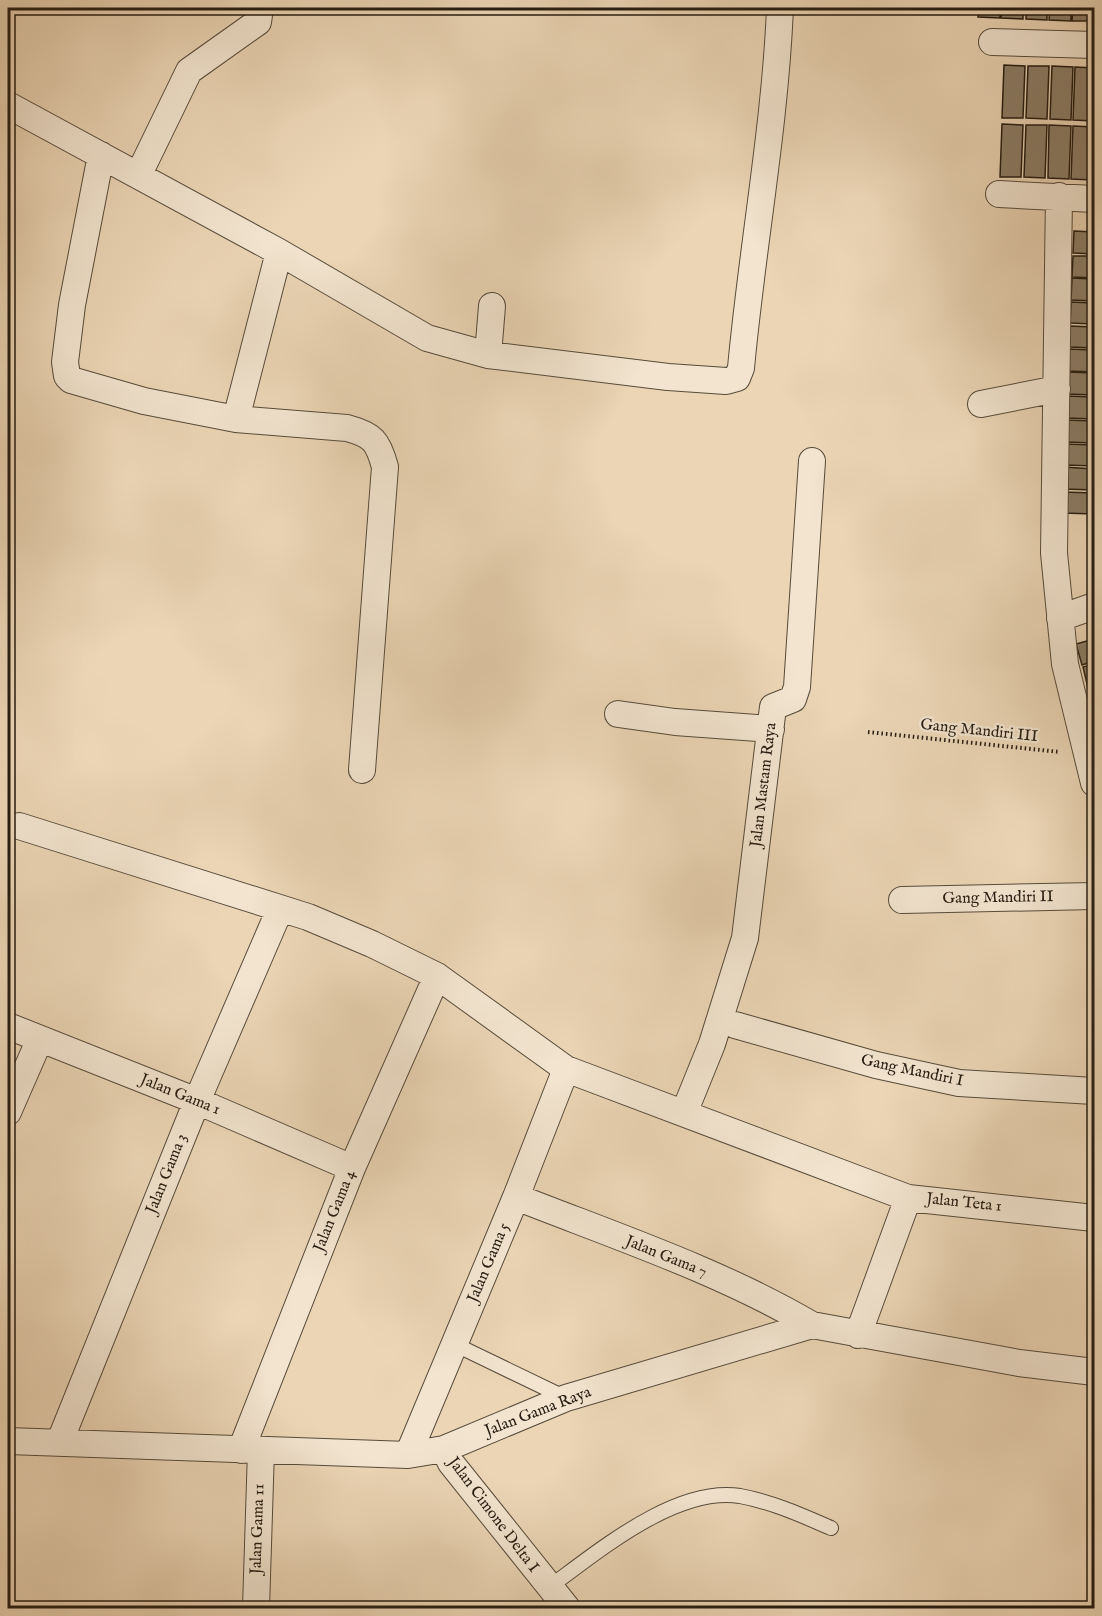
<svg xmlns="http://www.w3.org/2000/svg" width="1102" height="1616" viewBox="0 0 1102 1616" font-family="'IM FELL English',serif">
	<rect width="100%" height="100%" fill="#ebd5b5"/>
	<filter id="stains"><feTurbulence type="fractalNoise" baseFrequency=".00333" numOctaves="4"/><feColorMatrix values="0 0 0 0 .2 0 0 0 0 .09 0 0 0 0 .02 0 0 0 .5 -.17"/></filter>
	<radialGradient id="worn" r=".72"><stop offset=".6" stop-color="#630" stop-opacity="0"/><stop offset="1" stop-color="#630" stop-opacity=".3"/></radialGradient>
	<path fill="#8c7d67" stroke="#261d12" stroke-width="1.5" d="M979 8H1000V18L978 17Z
		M1002 8H1023V19L1001 18Z
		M1026 8H1047V20L1026 19Z
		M1050 8H1071V21L1049 20Z
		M1073 8H1094V21H1072Z
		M1004 65 1025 66 1023 118H1002Z
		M1028 66H1049L1047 119 1026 118Z
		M1052 66 1073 67 1071 120 1050 119Z
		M1075 67 1094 68V121L1073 120Z
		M1002 124 1023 125 1021 177H1000Z
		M1026 125H1047L1045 178 1024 177Z
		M1049 125 1071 126 1069 179 1048 178Z
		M1073 126 1094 127 1092 180 1071 179Z
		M1074 231 1094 232V254L1073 253Z
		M1073 256H1094V278L1072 277Z
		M1072 278 1094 279V301L1071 300Z
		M1071 302 1094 303V324L1070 323Z
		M1070 326 1094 327V348L1069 347Z
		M1069 349 1094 350V372L1068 371Z
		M1068 372 1094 373V395L1068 394Z
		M1067 396 1094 397V419L1066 418Z
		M1066 420 1094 421V443L1066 442Z
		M1065 444 1094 445V466L1064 465Z
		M1064 467 1094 469V490L1063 489Z
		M1063 492 1094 493V514L1063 513Z
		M1094 639V661L1082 665 1076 644Z
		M1094 664V686L1088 688 1083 667Z"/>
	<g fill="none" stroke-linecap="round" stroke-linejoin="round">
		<defs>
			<path id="service" d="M454 1344 566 1398
				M548 1588C598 1552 675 1486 740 1496 772 1502 801 1515 831 1528"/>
			<path id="minor" d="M992 42 1094 45
				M8 105 279 252 427 338 488 355 668 377 726 381 737 378 741 368C752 248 775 128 780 8
				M101 155 72 305 65 362 67 376 71 380 144 401 236 419 347 428C373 435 378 441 385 467L362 770
				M139 174 189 71 258 22 260 8
				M999 194 1094 199
				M1059 196 1054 553 1065 664 1094 783
				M488 355 492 306
				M981 404 1057 389
				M236 419 279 252
				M1060 618 1094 606
				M618 714 675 722 771 729
				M19 826 308 917 372 944 437 976 566 1069 908 1198
				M902 900 1094 896
				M735 1025 876 1065 959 1083 1094 1091
				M8 1026 197 1101 352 1168
				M8 1112 39 1041
				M684 1113 712 1044 745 938 773 707 793 699 797 687 812 461
				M516 1197C615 1236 720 1271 812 1325
				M858 1335 908 1198 1094 1218
				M8 1441 408 1455 444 1449 566 1398 812 1325 1019 1363 1094 1372
				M60 1441 197 1101 280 909
				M444 1449 451 1463 567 1608
				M241 1450 352 1168 437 976
				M408 1455 516 1197 566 1069
				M256 1608 261 1450"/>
		</defs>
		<use href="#service" stroke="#574b3b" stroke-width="16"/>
		<use href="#minor" stroke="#574b3b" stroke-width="28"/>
		<path stroke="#261d12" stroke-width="4" stroke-dasharray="1.5 3" stroke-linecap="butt" d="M868 732 1060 752"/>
		<use href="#service" stroke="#f2e4cf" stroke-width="14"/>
		<use href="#minor" stroke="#f2e4cf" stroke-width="26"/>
	</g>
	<g text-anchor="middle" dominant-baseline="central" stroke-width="4.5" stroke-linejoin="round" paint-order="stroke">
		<g font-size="16" fill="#261d12" stroke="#f2e4cf">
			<text transform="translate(979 731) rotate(6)">Gang Mandiri III</text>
			<text transform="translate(764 785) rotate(-83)">Jalan Mastam Raya</text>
			<text transform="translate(998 898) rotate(-1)">Gang Mandiri II</text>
			<text transform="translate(912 1071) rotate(12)">Gang Mandiri I</text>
			<text transform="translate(180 1095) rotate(22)">Jalan Gama 1</text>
			<text transform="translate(167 1174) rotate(-68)">Jalan Gama 3</text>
			<text transform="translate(964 1203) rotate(6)">Jalan Teta 1</text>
			<text transform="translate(335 1211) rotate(-68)">Jalan Gama 4</text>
			<text transform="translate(666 1257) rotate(22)">Jalan Gama 7</text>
			<text transform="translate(489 1263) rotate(-67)">Jalan Gama 5</text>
			<text transform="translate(538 1412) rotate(-21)">Jalan Gama Raya</text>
			<text transform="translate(493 1515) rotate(53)">Jalan Cimone Delta I</text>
			<text transform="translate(258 1529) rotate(-88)">Jalan Gama 11</text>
		</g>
	</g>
	<rect width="1102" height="1616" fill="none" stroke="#ebd5b5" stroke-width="30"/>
	<rect x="9" y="9" width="1084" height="1598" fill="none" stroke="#261d12" stroke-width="3"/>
	<rect x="15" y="15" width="1072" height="1586" fill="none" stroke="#261d12" stroke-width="1.5"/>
	<rect width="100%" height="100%" filter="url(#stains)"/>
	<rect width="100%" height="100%" fill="url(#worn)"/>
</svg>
